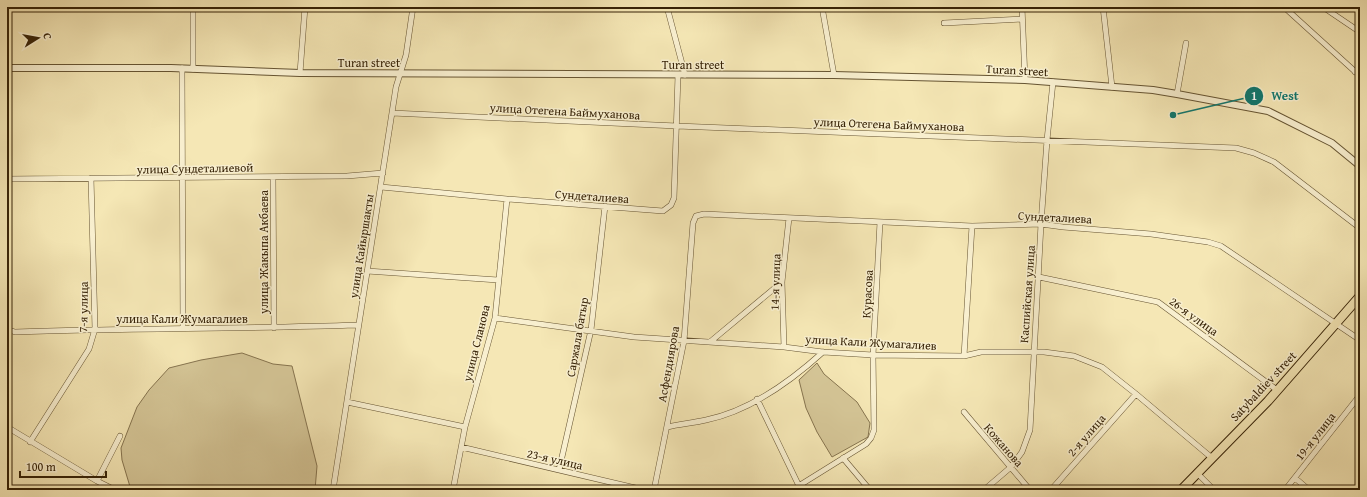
<svg xmlns="http://www.w3.org/2000/svg" width="1367" height="497" viewBox="0 0 1367 497" font-family="'Gentium Book Plus',serif">
	<rect width="100%" height="100%" fill="#f5e7b5"/>
	<filter id="stains"><feTurbulence type="fractalNoise" baseFrequency=".005" numOctaves="4"/><feColorMatrix values="0 0 0 0 .2 0 0 0 0 .09 0 0 0 0 .02 0 0 0 .5 -.17"/></filter>
	<radialGradient id="worn" r=".72"><stop offset=".6" stop-color="#630" stop-opacity="0"/><stop offset="1" stop-color="#630" stop-opacity=".3"/></radialGradient>
	<path fill="#d5c697" stroke="#86744f" d="M242 353 273 364 292 366 317 466 315 490H131L122 460 121 448 137 407 149 390 169 368 201 360Z
		M817 363 824 374 857 402 870 423 868 437 832 457 817 432 806 408 799 380Z"/>
	<g fill="none" stroke-linecap="round" stroke-linejoin="round">
		<defs>
			<path id="minor" d="M667 7 685 75
				M822 7 834 75
				M1022 7 1025 80
				M1103 7 1112 87
				M1284 7 1360 76
				M1323 7 1360 32
				M944 23 1022 19
				M182 68 183 328
				M193 69V7
				M1355 72 1360 65
				M300 73 305 7
				M1177 94 1186 43
				M392 113 677 126 1236 148 1254 153 1274 162 1360 228
				M273 177 274 328
				M7 179 347 176 383 173
				M381 187 507 199 663 211 671 205 674 198 678 75
				M367 271 498 280
				M1039 277 1158 302 1277 390
				M495 318 634 337 784 347 823 352 873 355 964 356 981 352H1044L1074 356 1102 367 1136 394 1212 458
				M7 326 9 330 15 332C130 328 244 329 358 325
				M710 342 782 282
				M784 347 782 282 789 218
				M964 356 972 226
				M757 399 799 486
				M347 402 465 427
				M964 412 1030 490
				M7 427 97 481 115 490
				M667 427C680 424 693 423 706 420 750 411 791 381 823 352
				M30 442 89 349 95 329 91 178
				M461 447 644 490
				M843 458 870 490
				M559 470 591 330 605 206
				M1197 473 1214 490
				M1295 478 1309 490
				M97 481 120 436
				M333 490 396 87 406 55 413 7
				M453 490 465 427 495 318 507 199
				M654 490 684 341 693 223 696 216 704 214 972 226 1041 224 1063 227 1151 234 1208 242 1221 246 1360 340
				M792 490 866 444 871 438 874 430 873 355 880 222
				M984 490 1011 467 1022 452 1030 430 1041 224 1047 140 1053 82
				M1051 490 1136 394
				M1285 490 1360 395"/>
			<path id="tertiary" d="M7 68H171L300 73 834 75 1025 80 1153 90 1177 94 1268 111 1332 143 1360 166"/>
			<path id="primary" d="M1181 490 1268 401 1360 296"/>
		</defs>
		<use href="#minor" stroke="#665432" stroke-width="6"/>
		<use href="#tertiary" stroke="#665432" stroke-width="8"/>
		<use href="#primary" stroke="#372307" stroke-width="10"/>
		<use href="#minor" stroke="#f8efcf" stroke-width="5"/>
		<use href="#tertiary" stroke="#f8efcf" stroke-width="6"/>
		<use href="#primary" stroke="#f5e7b5" stroke-width="8"/>
	</g>
	<g text-anchor="middle" dominant-baseline="central" stroke-width="3" stroke-linejoin="round" paint-order="stroke">
		<g font-size="12" fill="#372307" stroke="#f8efcf">
			<text x="369" y="62">Turan street</text>
			<text x="693" y="64">Turan street</text>
			<text transform="translate(1017 70) rotate(3)">Turan street</text>
			<text transform="translate(565 111) rotate(3)">улица Отегена Баймуханова</text>
			<text transform="translate(889 124) rotate(2)">улица Отегена Баймуханова</text>
			<text transform="translate(195 168) rotate(-1)">улица Сундеталиевой</text>
			<text transform="translate(592 196) rotate(4)">Сундеталиева</text>
			<text transform="translate(1055 217) rotate(3)">Сундеталиева</text>
			<text transform="translate(361 246) rotate(-81)">улица Кайыршакты</text>
			<text transform="translate(263 252) rotate(-90)">улица Жакыпа Акбаева</text>
			<text transform="translate(775 282) rotate(-88)">14-я улица</text>
			<text transform="translate(867 294) rotate(-87)">Курасова</text>
			<text transform="translate(1027 294) rotate(-86)">Каспийская улица</text>
			<text transform="translate(83 307) rotate(-89)">7-я улица</text>
			<text transform="translate(1194 316) rotate(36)">26-я улица</text>
			<text x="182" y="318">улица Кали Жумагалиев</text>
			<text transform="translate(577 337) rotate(-80)">Саржала батыр</text>
			<text transform="translate(871 342) rotate(3)">улица Кали Жумагалиев</text>
			<text transform="translate(476 343) rotate(-76)">улица Сланова</text>
			<text transform="translate(668 364) rotate(-80)">Асфендиярова</text>
			<text transform="translate(1263 386) rotate(-47)">Satybaldiev street</text>
			<text transform="translate(1086 435) rotate(-49)">2-я улица</text>
			<text transform="translate(1315 436) rotate(-52)">19-я улица</text>
			<text transform="translate(1004 445) rotate(49)">Кожанова</text>
			<text transform="translate(555 459) rotate(13)">23-я улица</text>
		</g>
	</g>
	<path fill="none" stroke="#0f766e" stroke-width="1.5" d="M1173 115L1254 96"/>
	<g fill="#0f766e" stroke="#f8efcf" stroke-width="1.5">
		<circle cx="1173" cy="115" r="4"/>
		<circle cx="1254" cy="96" r="10"/>
	</g>
	<g font-size="12" text-anchor="middle" font-weight="bold" fill="#fff">
		<text x="1254" y="100">1</text>
	</g>
	<g font-size="13" text-anchor="middle" font-weight="bold" fill="#0f766e" stroke="#f8efcf" stroke-width="3" stroke-linejoin="round" paint-order="stroke">
		<text x="1285" y="100">West</text>
	</g>
	<rect width="1367" height="497" fill="none" stroke="#f5e7b5" stroke-width="24"/>
	<rect x="8" y="8" width="1351" height="481" fill="none" stroke="#372307" stroke-width="2"/>
	<rect x="12" y="12" width="1343" height="473" fill="none" stroke="#372307"/>
	<g transform="translate(38 38) rotate(79)" stroke="#f8efcf" stroke-width="3" paint-order="stroke">
	<path d="M0-3L7 15L0 10L-7 15Z" fill="#372307"/>
	<text y="-6" font-size="11" font-weight="bold" text-anchor="middle" fill="#372307">С</text>
	</g>
	<path d="M20 471v6h86v-6" fill="none" stroke="#372307" stroke-width="2"/>
	<text x="26" y="471" font-size="12" fill="#372307" stroke="#f8efcf" stroke-width="3" paint-order="stroke">100 m</text>
	<rect width="100%" height="100%" filter="url(#stains)"/>
	<rect width="100%" height="100%" fill="url(#worn)"/>
</svg>
